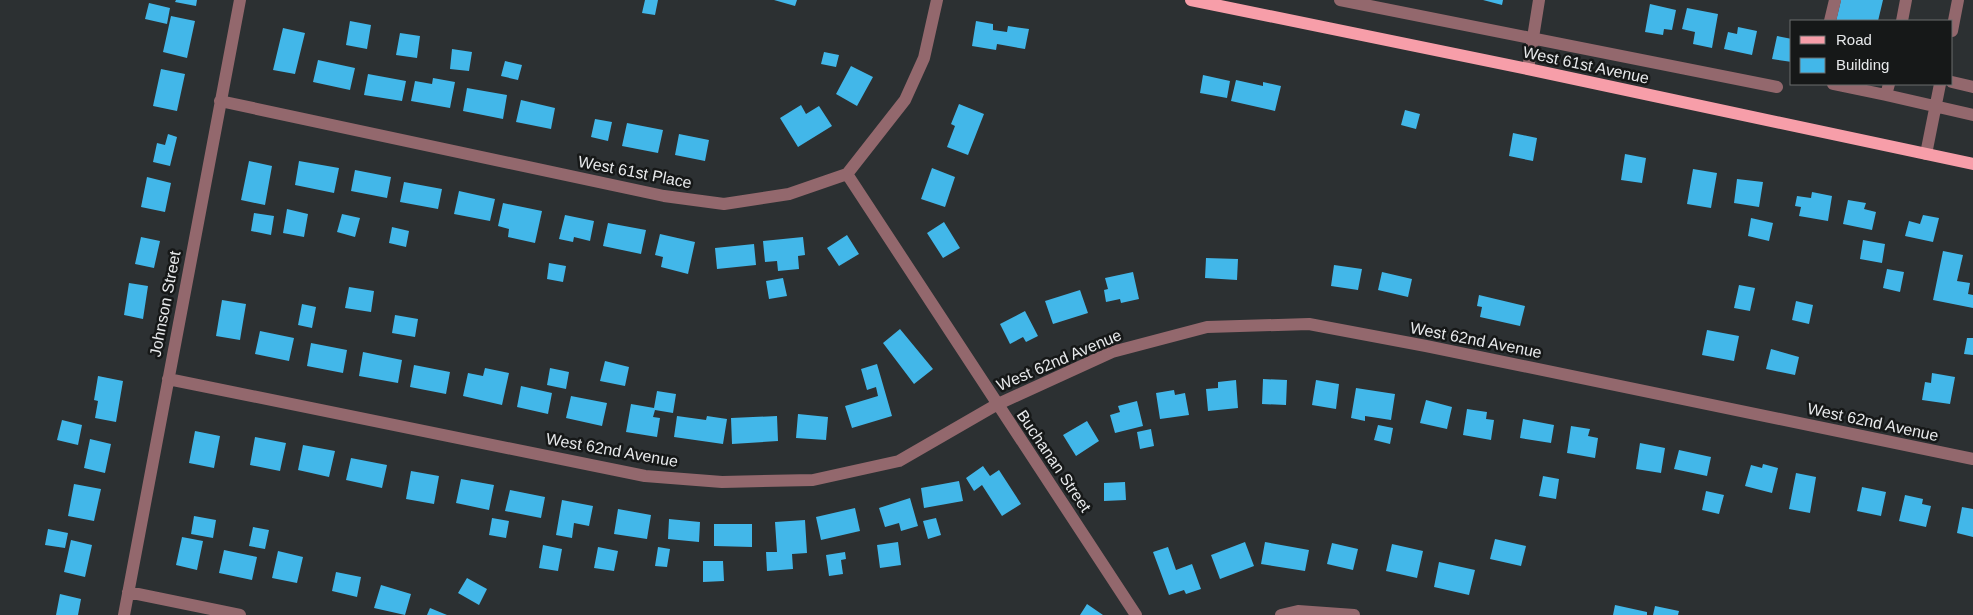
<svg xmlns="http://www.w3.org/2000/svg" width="1973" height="615" viewBox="0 0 1973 615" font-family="Helvetica,sans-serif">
	<rect width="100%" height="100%" fill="#2c3032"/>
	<path fill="#42b7e9" d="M176 0H197L196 6 175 2Z
		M645 0H658L655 15 642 13Z
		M774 0H797L795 6Z
		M1483 0H1503L1502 5Z
		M1841 0H1883L1878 21H1836Z
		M149 3 170 8 167 24 145 19Z
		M1650 4 1676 10 1672 30 1664 29 1663 35 1645 32Z
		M1687 8 1718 14 1712 48 1693 44 1695 32 1682 29Z
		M171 16 195 21 187 58 163 52Z
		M350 21 371 25 367 49 346 45Z
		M976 21 993 24V30L1007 32 1008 26 1029 29 1025 49 997 44 996 50 972 46Z
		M1738 27 1757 31 1752 55 1724 49 1728 32 1737 34Z
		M283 28 305 33 295 74 273 70Z
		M400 33 420 36 417 58 396 55Z
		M1777 36 1792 39V62L1772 59Z
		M452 49 472 52 469 71 450 69Z
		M824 52 839 55 836 67 821 64Z
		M318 60 355 68 350 90 313 82Z
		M505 61 522 65 518 80 501 76Z
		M851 66 873 77 857 106 836 94Z
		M161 69 185 74 177 111 153 106Z
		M368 74 406 81 402 101 364 95Z
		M1203 75 1230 81 1227 98 1200 93Z
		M433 78 455 82 450 108 411 101 415 81 432 84Z
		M1236 80 1263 86V82L1281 86 1275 111 1231 101Z
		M467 88 507 95 503 119 463 111Z
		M521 100 555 108 551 129 516 122Z
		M959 104 984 114 968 155 947 147 955 126 951 124Z
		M801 105 806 114 819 106 832 126 798 147 780 118Z
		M1405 110 1420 114 1416 129 1401 125Z
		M595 119 612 122 608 141 591 137Z
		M627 123 663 130 658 153 622 146Z
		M1513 133 1537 138 1533 161 1509 156Z
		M168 134 177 137 170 166 153 162 157 143 165 145Z
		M679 134 709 140 705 161 675 155Z
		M1625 154 1646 158 1642 183 1621 180Z
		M249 161 272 166 265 205 241 200Z
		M299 161 339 168 334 193 295 185Z
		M932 168 955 177 945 207 921 199Z
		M1693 169 1717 173 1711 208 1687 204Z
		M355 170 391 177 387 198 351 191Z
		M147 177 171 183 165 212 141 207Z
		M1737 179 1763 182 1759 207 1734 203Z
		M404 182 442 189 438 209 400 202Z
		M459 191 495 199 490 221 454 214Z
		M1812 192 1832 196 1828 221 1799 216 1801 207 1795 206 1797 196 1811 198Z
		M1848 200 1866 203 1864 209 1876 212 1872 230 1843 224Z
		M503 203 542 211 535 243 508 237 509 229 498 226Z
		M287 209 308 214 304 237 283 233Z
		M254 213 274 216 271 235 251 231Z
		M342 214 360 218 355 237 337 232Z
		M565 215 594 221 590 241 574 237 573 242 559 239Z
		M1923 215 1939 218 1933 242 1905 236 1909 221 1920 224Z
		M1751 218 1773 223 1769 241 1748 236Z
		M944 222 960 248 943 258 927 233Z
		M608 223 646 230 641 254 603 246Z
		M392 227 409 231 406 247 389 243Z
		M660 234 695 242 688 274 661 267 663 257 655 255Z
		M847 235 859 254 839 266 827 248Z
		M141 237 160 241 154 268 135 264Z
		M803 237 805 255 798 256 799 269 778 271 777 261 765 262 763 241Z
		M1863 240 1885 244 1882 263 1860 259Z
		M754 244 756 265 717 269 715 248Z
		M1943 251 1963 255 1957 281 1970 283 1968 294 1973 295V308L1933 300Z
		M1206 258 1238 259 1237 280 1205 278Z
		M549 263 566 266 563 282 547 279Z
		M1334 265 1362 269 1358 290 1331 286Z
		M1887 269 1904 272 1900 292 1883 288Z
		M1133 272 1139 299 1121 303 1120 299 1106 302 1104 290 1108 289 1105 278Z
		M1382 272 1412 279 1408 297 1378 290Z
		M783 278 787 296 769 299 766 281Z
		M129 283 148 286 143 319 124 315Z
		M1739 285 1755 288 1750 311 1734 308Z
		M349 287 374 291 371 312 345 308Z
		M1080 290 1088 313 1053 324 1045 301Z
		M1479 295 1525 306 1520 326 1480 317 1482 307 1477 306Z
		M222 300 246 304 240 340 216 336Z
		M1796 301 1813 305 1809 324 1792 320Z
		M302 304 316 307 312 328 298 325Z
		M1025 311 1038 336 1026 342 1023 337 1010 344 1000 324Z
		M395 315 418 319 415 337 392 333Z
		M900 329 933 369 914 384 883 343Z
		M1707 330 1739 336 1734 361 1702 355Z
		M260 331 294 338 289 361 255 354Z
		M1967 338H1973V355L1964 354Z
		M311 343 347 350 343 373 307 366Z
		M1771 349 1799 357 1795 375 1766 369Z
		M363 352 402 360 398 383 359 376Z
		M605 361 629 367 625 386 600 381Z
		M877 364 892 416 852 428 845 406 878 396 876 387 867 390 861 369Z
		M414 365 450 372 446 394 410 387Z
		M485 368 509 373 502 405 463 396 468 373 483 376Z
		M550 368 569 372 566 389 547 385Z
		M1932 373 1955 377 1950 404 1922 400 1925 382 1931 383Z
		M98 376 123 381 116 422 95 418 98 401 94 400Z
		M1263 379 1287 380 1286 405 1262 404Z
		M1236 380 1238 408 1208 411 1206 389 1218 388V382Z
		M1316 380 1339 384 1336 409 1312 405Z
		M521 386 552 393 548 414 517 407Z
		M1356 388 1395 394 1391 420 1365 416V421L1351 418Z
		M1174 390 1175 395 1185 393 1189 415 1160 419 1156 393Z
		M657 391 676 394 673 413 655 410 653 417 660 418 657 437 626 432 631 404 654 408Z
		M571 396 607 403 602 426 566 418Z
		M1426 400 1452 407 1447 429 1420 423Z
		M1137 401 1143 426 1115 433 1110 415 1120 412 1118 406Z
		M1467 409 1487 412 1486 419 1494 420 1491 440 1463 435Z
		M798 414 828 417 826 440 796 438Z
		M677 416 706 420 707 416 727 419 723 444 674 437Z
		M777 416 778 441 732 444 731 418Z
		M1523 419 1554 425 1551 443 1520 438Z
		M62 420 82 425 78 445 57 440Z
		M1087 421 1099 441 1076 456 1063 435Z
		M1378 425 1393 428 1390 444 1374 440Z
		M1571 426 1590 429 1588 436 1598 438 1595 458 1567 453Z
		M1151 429 1154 446 1140 449 1137 432Z
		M195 431 220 436 214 468 189 463Z
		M255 437 286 443 280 471 250 465Z
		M90 439 111 444 105 473 84 468Z
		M1640 443 1665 448 1661 473 1636 469Z
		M303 445 335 451 329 477 298 470Z
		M1679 450 1711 457 1707 476 1674 469Z
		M351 458 387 465 382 488 346 480Z
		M1763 464 1778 468 1772 493 1745 486 1751 465 1762 468Z
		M983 466 990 476 999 470 1021 504 1002 516 982 485 974 491 966 478Z
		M411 471 439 476 434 504 406 499Z
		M1796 473 1816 477 1810 513 1789 509Z
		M1543 476 1559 479 1556 499 1539 496Z
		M461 479 494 485 489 510 456 503Z
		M959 481 963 501 924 508 921 488Z
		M1125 482 1126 500 1104 501V483Z
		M74 484 101 489 94 521 68 516Z
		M1862 487 1886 492 1881 516 1857 511Z
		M510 490 545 497 541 518 505 511Z
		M1706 491 1724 495 1719 514 1702 510Z
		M1905 495 1923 499 1922 504 1931 506 1926 527 1899 521Z
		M910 498 918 526 901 531 899 523 885 527 879 508Z
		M562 500 593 506 589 526 574 523 572 538 556 535Z
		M1962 507 1973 509V537L1957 533Z
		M855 508 860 531 821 540 816 517Z
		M618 509 651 515 647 539 614 534Z
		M194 516 216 520 213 538 191 534Z
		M492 518 509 521 506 538 489 535Z
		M936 518 941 535 928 539 923 521Z
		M669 519 700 522 699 542 668 539Z
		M805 520 807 553 792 554 793 569 767 571 766 552H777L775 522Z
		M714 524H752V547L714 546Z
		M253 527 269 530 265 549 249 546Z
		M48 529 68 533 65 548 45 545Z
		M182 537 203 541 197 570 176 565Z
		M1495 539 1526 546 1521 566 1490 559Z
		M71 540 92 545 85 577 64 572Z
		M898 542 901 565 880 568 877 545Z
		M1245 542 1254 566 1220 579 1211 555Z
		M1265 542 1309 550 1305 571 1261 564Z
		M1332 543 1358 549 1353 570 1327 564Z
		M1392 544 1423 551 1417 578 1386 571Z
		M543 545 562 549 558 571 539 568Z
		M598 547 618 551 614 571 594 568Z
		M658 547 670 549 667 567 655 566Z
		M1168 547 1176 570 1192 564 1201 589 1186 594 1184 590 1169 595 1153 552Z
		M224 550 257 557 252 580 219 573Z
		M278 551 303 557 297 583 272 578Z
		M845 552 846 559 841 560 843 574 829 576 826 555Z
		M703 561H723L724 581 703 582Z
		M1439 562 1475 570 1469 595 1434 587Z
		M336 572 361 577 357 597 332 591Z
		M467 578 487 589 479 605 458 593Z
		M381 585 411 594 405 615 374 608Z
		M60 594 81 599 78 615H56Z
		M1087 604 1103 615H1080Z
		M1615 605 1647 612V615H1613Z
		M1655 606 1679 611 1678 615H1653Z
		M430 608 447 615H427Z"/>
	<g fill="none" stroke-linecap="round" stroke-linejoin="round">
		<path stroke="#93686d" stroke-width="12" d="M1340 0 1777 87
			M1830 21 1835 0
			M1902 21 1906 0
			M1952 31 1958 0
			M1528 69 1539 0
			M1952 82 1973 87
			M1833 84 1886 95
			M1889 84 1886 95 1973 115
			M220 101 664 196 724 204 789 194 847 174 905 100 924 58 937 0
			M1926 154 1940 84
			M847 174 1136 615
			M168 379 645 476 722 482 813 480 899 461 996 405 1112 352 1207 327 1309 324 1426 346 1973 459
			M128 592 240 615
			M124 615 240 0
			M1281 615 1298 611 1354 615"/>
		<path stroke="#f79ea9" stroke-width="12" d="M1191 0 1528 69 1973 164"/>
	</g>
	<g text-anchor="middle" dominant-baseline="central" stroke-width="5" stroke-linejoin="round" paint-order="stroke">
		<g font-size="16" fill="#e7e9eb" stroke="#161818">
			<text transform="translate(1586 65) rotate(12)">West 61st Avenue</text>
			<text transform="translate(635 172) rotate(11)">West 61st Place</text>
			<text transform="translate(165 304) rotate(-79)">Johnson Street</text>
			<text transform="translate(1476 340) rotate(11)">West 62nd Avenue</text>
			<text transform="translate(1059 360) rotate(-23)">West 62nd Avenue</text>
			<text transform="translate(1873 422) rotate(12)">West 62nd Avenue</text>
			<text transform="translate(612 450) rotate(10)">West 62nd Avenue</text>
			<text transform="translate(1054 461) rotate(56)">Buchanan Street</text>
		</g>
	</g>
	<rect x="1790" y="20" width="162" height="65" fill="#161818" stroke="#6a6c6c"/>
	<rect x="1800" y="36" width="25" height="8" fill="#f79ea9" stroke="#6a6c6c"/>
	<text x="1836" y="45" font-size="15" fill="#e7e9eb">Road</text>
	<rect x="1800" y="58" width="25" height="15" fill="#42b7e9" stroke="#6a6c6c"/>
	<text x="1836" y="70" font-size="15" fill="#e7e9eb">Building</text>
</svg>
